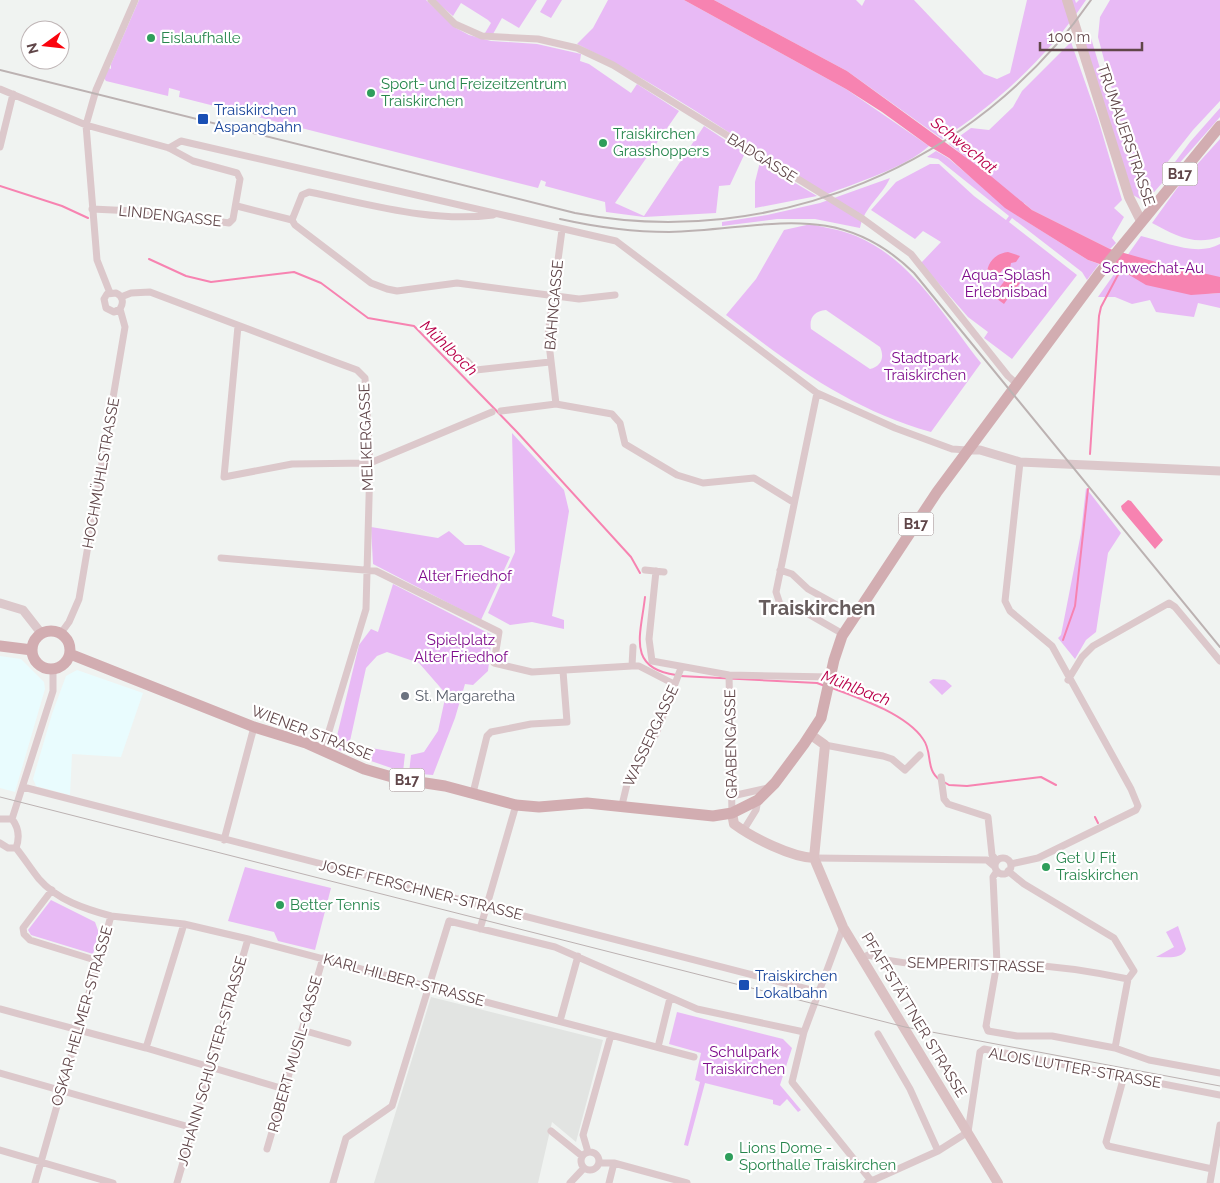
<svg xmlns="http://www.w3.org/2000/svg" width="1220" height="1183" viewBox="0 0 1220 1183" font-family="Raleway,sans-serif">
	<rect width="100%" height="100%" fill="#f0f3f1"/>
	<path fill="#e9fcfe" d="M0 656 21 659 44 682 45 689 15 792 0 788Z
		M77 670 143 693 121 757 72 754 70 795 36 786 33 779 52 714 66 676Z"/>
	<path fill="#e2e4e2" d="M431 997 603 1040 576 1142 552 1122 538 1183H374Z"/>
	<path fill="#e8baf5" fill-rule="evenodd" d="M139 0H426L456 28 469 35 491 41 537 44 581 54 580 61 589 64 631 93 637 84 679 111 615 203 644 216 704 126 745 153 730 185 719 186 716 213 644 217 606 212 605 202 545 186 546 182 541 180 538 188 179 97 180 91 169 88 168 96 106 81 104 78 109 68 111 69V64Z
		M434 0H537L519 28 502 18 493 34 485 33 491 23 488 20 461 3 453 16Z
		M547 0H562L551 18 540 12Z
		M608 0H684L846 89 929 146C905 168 855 183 825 195 744 143 664 86 577 44L593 28Z
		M714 0H856L862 6 865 0H914L984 74 997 79 1010 73 1027 0H1075L1076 3 1079 0H1086C1050 54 996 105 942 139L847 71Z
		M1110 0H1220V101L1193 130 1166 164 1172 166 1190 142 1220 108V117L1148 199H1140L1133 195 1085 43 1091 38 1118 129 1130 157 1098 37 1100 17Z
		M1071 42 1098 119 1122 200 1114 208 1124 217 1112 238 1116 243 1110 249 1032 210 1024 203 1015 214 1088 260 1099 264 1087 280 1082 272 1012 218 1009 222 1077 275 1012 359 984 338 988 332 968 317 921 263 941 242 923 231 915 239 871 210 896 182 930 164H939L974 196 1006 220 1009 216 938 159 927 157 936 151 948 158 1012 212 1021 201 949 144 971 128 989 130 1013 107 1022 91Z
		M1220 139V237C1193 246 1175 235 1152 223L1183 180Z
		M760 162 817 196 755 208V182Z
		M890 178C882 196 864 207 860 228L815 219H777L722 226V222L767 215 820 203Z
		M811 224C826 228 842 230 856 236 912 259 945 318 981 363L931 432C851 410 791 365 726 315L756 279 784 230ZM826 310 880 347C885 358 881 366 870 369L811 329C809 318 814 311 826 310Z
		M1141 236C1165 242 1197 257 1220 244V292L1206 294 1220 293V308L1198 303 1194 317 1156 312 1150 300 1132 304 1115 297H1098Z
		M512 433 564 490 569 511 552 616 564 620V629L532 622 510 625 488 613 515 552Z
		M1086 488 1121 533 1108 553 1096 632 1086 640 1075 659 1058 638 1061 635 1081 533Z
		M371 527 438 538 449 531 465 545H481L510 557 481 620 373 564Z
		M393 584 492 635 488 671 473 685 465 684 455 718 433 775 409 773 411 755 424 752 438 731 446 694 419 663 387 652 377 656 366 668 350 741 360 746 405 754 403 772 339 750 336 740 359 645 371 629 378 632Z
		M933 679 945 680 952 686 942 695 929 682Z
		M245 867 331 888 315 950 278 941 274 932 228 921Z
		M51 900 95 922 99 933 93 954 31 935 28 930Z
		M1178 926 1186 949C1182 960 1166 957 1156 957L1174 947 1166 932Z
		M677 1012 783 1039 792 1048 780 1085 801 1110 798 1112 787 1099 780 1106 773 1104V1100L705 1083 688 1146 684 1145 700 1082 695 1080 701 1053 669 1044Z"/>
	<path fill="#f783b1" d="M684 0H714L847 71 986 172 1032 210 1110 249 1163 264 1220 277V293L1191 295 1146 285 1126 273 1088 260 1005 208 949 158 929 146 882 112 846 89Z
		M1008 252 1020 256 1016 262 1011 263 1010 268 1003 269 998 276 988 282C984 267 992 254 1008 252Z
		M1009 275 1020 283 1015 290 1016 293 1011 294 1004 304 993 296Z
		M1128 500 1131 501 1163 540 1155 549 1122 510 1121 506Z"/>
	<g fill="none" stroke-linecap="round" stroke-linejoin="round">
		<path stroke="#f783b1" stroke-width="2" d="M0 186 62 206 88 218
			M149 259 186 276 211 282 294 272 321 283 368 318 414 326 517 432 631 557 640 573
			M1090 454 1099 316 1101 307 1121 269
			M645 597C641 634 626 668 676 675
			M1063 640 1075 606 1088 489
			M680 676 817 683 825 686
			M832 688C859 698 906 714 923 739 933 752 925 770 940 780
			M944 782 949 785 967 786 1041 777 1056 785
			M1095 817 1098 823"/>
		<path stroke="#dcc8cb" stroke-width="7" d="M431 0 455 24 482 36 538 39 577 48 613 65 863 219 911 254 1008 376 1017 384
			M0 89 86 125 169 148 193 161 237 173 240 179 233 219 229 223 155 212 92 209
			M0 147 13 94
			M169 148 181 141 616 241 817 393 895 428 952 449 967 450
			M237 206 292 220 295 225 371 283 387 289 397 291 457 283 579 299 615 295
			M292 220 302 195 309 192C369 204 431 223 493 215
			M562 230 548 335 556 404 612 414 620 423 625 444 677 475 703 483 754 478 793 502
			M110 293 97 260 86 125 96 90 135 0
			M121 297 131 293 150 292 338 363 357 370 365 378 370 463 366 609 323 751
			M238 326 224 477 292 464 370 463 492 412
			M467 361 476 370 550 362
			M817 393 776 592 780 604 784 606 803 611 843 634
			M501 411 556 404
			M221 558 376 571 499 632 494 663 532 672 632 666
			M645 570 664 572
			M780 570 792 574 808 589 855 615
			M656 571 649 639 652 661 729 675 831 677
			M61 633 69 622 79 599 125 327 120 309C124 303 123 296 116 293L107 294 104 299 106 308 114 312 120 309
			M633 647 632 666H639L674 684
			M729 675 732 813
			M1068 680 1082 657 1093 646 1169 603 1175 607 1220 661
			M825 745 883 756 892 759 905 770 920 755
			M941 777 944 799 948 804 988 817 992 855 996 860
			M23 787 819 992
			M473 793 487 736 491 732 531 724 567 722 563 671
			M732 796 768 788
			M622 805 628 780 656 734 681 668
			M0 819H12
			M12 819 53 691V669
			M12 819C19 828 20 837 16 848
			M743 831 756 810 758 800
			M224 840 254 727
			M0 843 8 848H16
			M16 848C24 858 31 869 39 879 57 900 85 909 111 916L35 1183
			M814 858 987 860 994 866
			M995 866a8 8 0 1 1 16 0a8 8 0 1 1-16 0Z
			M1011 864 1038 858 1136 810 1138 806 1131 789 1052 646 1010 611 1005 601 1020 462
			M997 871 993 877 997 963 986 1026 988 1031 1017 1036H1052L1115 1048 1149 1060 1220 1073
			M1008 871 1024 884 1114 938 1134 971 1128 979 1115 1048
			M52 890 23 928 24 934 30 940 98 961
			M111 916 184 924 248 939 694 1057
			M843 927 804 1032 792 1082 873 1183
			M480 929 516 805
			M862 959 868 955C910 969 952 963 996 963 1040 964 1085 970 1128 979
			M0 1009 146 1048 284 1089
			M560 1021 578 956
			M302 1030 348 1043
			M878 1034 910 1089 938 1151
			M658 1047 670 998
			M146 1048 184 924
			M0 1073 193 1128
			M1124 1076 1106 1142 1108 1146 1212 1169
			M551 1131 582 1156
			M267 1149 323 958
			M0 1150 113 1183
			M588 1152 583 1135 611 1035
			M581 1161a9 9 0 1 1 18 0a9 9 0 1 1-18 0Z
			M599 1163H614L687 1183
			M177 1183 248 939
			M333 1183 346 1138 392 1106 449 921 555 947 697 1009 804 1032
			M570 1183 584 1168
			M609 1183 614 1163
			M867 1183 938 1151 968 1132 980 1052 984 1049 1220 1095
			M1210 1183 1220 1125"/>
		<path stroke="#dcc8cb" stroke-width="9" d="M967 450H980L1020 462 1220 471
			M0 603 23 610 41 633"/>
		<path stroke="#dbc1c3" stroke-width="10" d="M1067 0 1129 197 1141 221
			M811 735 825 745 814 858 843 927 998 1183
			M732 813 734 824C753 838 791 857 814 858"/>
		<path stroke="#d2adb1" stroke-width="11" d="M32 650a19 19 0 1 1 38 0a19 19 0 1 1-38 0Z
			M0 646 32 650
			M70 654 254 727 306 743 364 769 399 779 445 786 516 805 539 807 587 803 713 816 732 813 758 800 775 783 804 744 821 718 834 660 842 636 937 492 1099 274 1220 126"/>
		<path stroke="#bcb2b2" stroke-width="1" d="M0 797 905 1027 1220 1086"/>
		<path stroke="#bcb2b2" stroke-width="2" d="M0 70 575 213C772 251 977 165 1091 0
			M560 219C596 227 632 232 669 232 764 230 837 197 914 273L1220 647"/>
	</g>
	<g fill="#2e9e5b" stroke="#fff" stroke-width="2">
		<circle cx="151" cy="38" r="5"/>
		<circle cx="371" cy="93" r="5"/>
		<circle cx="603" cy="143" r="5"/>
		<circle cx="1046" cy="867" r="5"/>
		<circle cx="280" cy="905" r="5"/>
		<circle cx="729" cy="1157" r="5"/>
	</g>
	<g fill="#1a4fb4" stroke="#fff" stroke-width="2">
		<rect x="197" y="113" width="12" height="12" rx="2.5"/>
		<rect x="738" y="979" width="12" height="12" rx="2.5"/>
	</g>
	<circle fill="#6b7280" stroke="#fff" stroke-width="2" cx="405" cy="696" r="5"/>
	<g text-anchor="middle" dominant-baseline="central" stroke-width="4.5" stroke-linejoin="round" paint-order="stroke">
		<g fill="#fff" stroke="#907e80" stroke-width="1">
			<rect x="1162.5" y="162.5" width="35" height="23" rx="4"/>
			<rect x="898.5" y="512.5" width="35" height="23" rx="4"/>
			<rect x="389.5" y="768.5" width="35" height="23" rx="4"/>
		</g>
		<g font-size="14" font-weight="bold" fill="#604649">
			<text x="1180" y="174">B17</text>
			<text x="916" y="524">B17</text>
			<text x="407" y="780">B17</text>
		</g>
		<g font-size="15" fill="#27864d" stroke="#fff" text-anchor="start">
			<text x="161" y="38">Eislaufhalle</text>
			<text x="381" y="84">Sport- und Freizeitzentrum<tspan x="381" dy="17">Traiskirchen</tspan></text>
			<text x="613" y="134">Traiskirchen<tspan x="613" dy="17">Grasshoppers</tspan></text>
			<text x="1056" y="858">Get U Fit<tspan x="1056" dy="17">Traiskirchen</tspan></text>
			<text x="290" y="905">Better Tennis</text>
			<text x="739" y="1148">Lions Dome -<tspan x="739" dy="17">Sporthalle Traiskirchen</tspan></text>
		</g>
		<g font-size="15" fill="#164399" stroke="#fff" text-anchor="start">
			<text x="214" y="110">Traiskirchen<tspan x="214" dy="17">Aspangbahn</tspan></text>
			<text x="755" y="976">Traiskirchen<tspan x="755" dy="17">Lokalbahn</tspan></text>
		</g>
		<g font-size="15" fill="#604649" stroke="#fff">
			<text transform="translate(1126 135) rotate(71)">TRUMAUERSTRASSE</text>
			<text transform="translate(762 158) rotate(32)">BADGASSE</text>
			<text transform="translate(170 216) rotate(6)">LINDENGASSE</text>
			<text transform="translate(554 305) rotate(-85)">BAHNGASSE</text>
			<text transform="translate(366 437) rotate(-92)">MELKERGASSE</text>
			<text transform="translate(101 473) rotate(-80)">HOCHMÜHLSTRASSE</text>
			<text transform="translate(312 733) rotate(21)">WIENER STRASSE</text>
			<text transform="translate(651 736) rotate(-65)">WASSERGASSE</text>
			<text transform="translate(731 744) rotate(-91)">GRABENGASSE</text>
			<text transform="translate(421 890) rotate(14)">JOSEF FERSCHNER-STRASSE</text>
			<text transform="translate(976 965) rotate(2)">SEMPERITSTRASSE</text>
			<text transform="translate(404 980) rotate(15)">KARL HILBER-STRASSE</text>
			<text transform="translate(914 1015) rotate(59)">PFAFFSTÄTTNER STRASSE</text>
			<text transform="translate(82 1016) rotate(-74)">OSKAR HELMER-STRASSE</text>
			<text transform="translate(295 1054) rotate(-74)">ROBERT MUSIL-GASSE</text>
			<text transform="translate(212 1061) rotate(-74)">JOHANN SCHUSTER-STRASSE</text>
			<text transform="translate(1075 1068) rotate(10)">ALOIS LUTTER-STRASSE</text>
		</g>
		<g font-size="15" fill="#7f0c8c" stroke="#fff">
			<text x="1153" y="268">Schwechat-Au</text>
			<text x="1006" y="275">Aqua-Splash<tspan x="1006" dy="17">Erlebnisbad</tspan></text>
			<text x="925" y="358">Stadtpark<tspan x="925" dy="17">Traiskirchen</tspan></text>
			<text x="465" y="576">Alter Friedhof</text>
			<text x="461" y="640">Spielplatz<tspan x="461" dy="17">Alter Friedhof</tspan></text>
			<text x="744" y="1052">Schulpark<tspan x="744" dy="17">Traiskirchen</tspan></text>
		</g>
		<g font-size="15" fill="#5b616d" stroke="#fff" text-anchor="start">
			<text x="415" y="696">St. Margaretha</text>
		</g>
		<g font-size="16" font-style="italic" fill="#b90049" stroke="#fff">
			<text transform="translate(964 145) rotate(39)">Schwechat</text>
			<text transform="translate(449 348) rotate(44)">Mühlbach</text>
			<text transform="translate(856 688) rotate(21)">Mühlbach</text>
		</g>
		<g font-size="20" font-weight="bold" fill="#665c5c" stroke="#fff">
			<text x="817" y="608">Traiskirchen</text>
		</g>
	</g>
	<g transform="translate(45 45) rotate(255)"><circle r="24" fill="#ffffff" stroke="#bfb5b6"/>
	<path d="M0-4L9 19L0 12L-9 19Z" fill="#fa040e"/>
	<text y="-8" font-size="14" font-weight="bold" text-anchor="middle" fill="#604649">N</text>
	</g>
	<path d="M1040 42v8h102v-8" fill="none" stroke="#604649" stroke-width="2.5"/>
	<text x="1048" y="42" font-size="15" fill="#604649" stroke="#ffffff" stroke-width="4" paint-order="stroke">100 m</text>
</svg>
